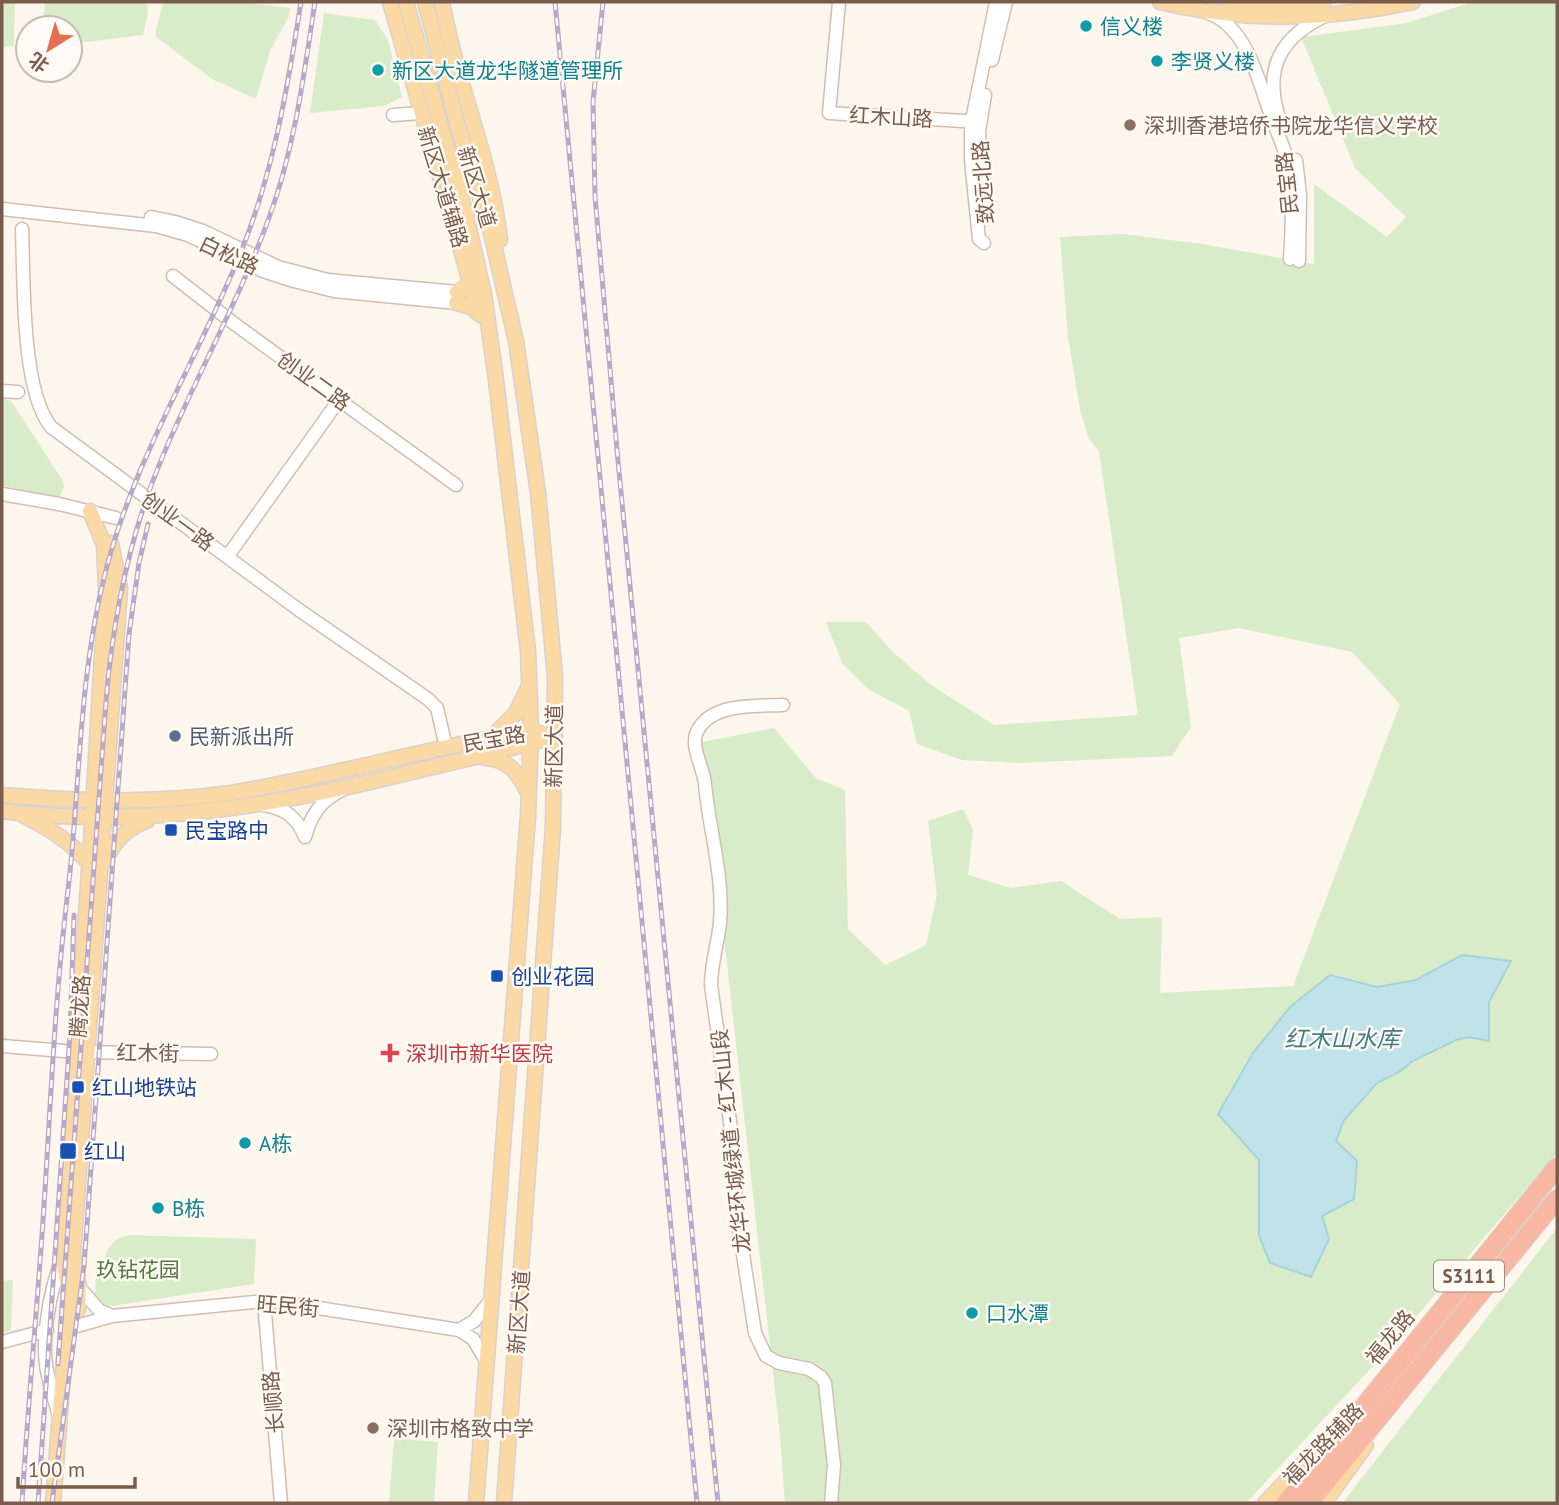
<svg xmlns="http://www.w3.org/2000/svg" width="1559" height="1505" viewBox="0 0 1559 1505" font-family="'PT Sans','Noto Sans SC',sans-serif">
	<rect width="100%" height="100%" fill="#fdf6ec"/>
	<path fill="#d8ecc9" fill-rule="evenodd" d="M2 2H15L14 46 2 47Z
		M45 2H147L148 13 143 35 70 44V28H43Z
		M163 2H242L290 8 289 16 270 51 256 99 212 79 155 36Z
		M1472 2H1557V1153L1385 1353 1246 1503H785L780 1435 702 742 774 728 816 778 845 790 848 929 885 965 926 945 937 895 928 821 963 809 973 830 968 875 1011 888 1061 881 1120 919 1162 917 1160 993 1293 986 1400 704 1352 652 1239 628 1179 638 1191 727 1172 756 1021 763 962 760 917 744 909 711 868 689 842 663 826 622H866L893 652 931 685 994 725 1138 715 1099 451 1089 439 1080 410 1068 337 1060 237 1122 234 1202 244 1314 264V184L1387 237 1406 217 1355 168 1301 37 1407 23ZM1462 955 1489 1003V1040L1469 1037 1445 1045 1377 1083 1363 1097 1344 1120 1336 1141 1322 1216 1259 1236V1160L1218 1114 1253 1053 1290 1007 1329 975 1377 987 1416 980Z
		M324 13 375 20 388 40 402 97 384 106 310 113Z
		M2 398 11 401 63 481 64 487 60 496 55 498 3 486Z
		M1557 1228V1503H1343L1357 1484Z
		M129 1235 256 1239 254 1284 105 1307 95 1299 96 1270 100 1262 104 1261C107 1247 114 1238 129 1235Z
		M13 1280 11 1331 2 1332V1281Z
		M394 1438 438 1442 434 1503H389Z"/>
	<path fill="#bfe3e8" stroke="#a5d3da" stroke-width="2" d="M1462 955 1511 961 1489 1002V1041L1469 1037 1456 1040 1413 1061 1399 1072 1377 1083 1344 1120 1336 1141 1357 1161 1354 1199 1322 1216 1329 1239 1311 1277 1270 1263 1259 1236V1160L1218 1114 1253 1053 1290 1007 1330 975 1377 987 1416 980Z"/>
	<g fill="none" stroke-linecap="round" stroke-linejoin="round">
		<defs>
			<path id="minor" d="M839 2 829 113 980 122
				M1208 13C1247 26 1259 82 1271 116 1278 135 1287 152 1290 172 1293 201 1292 230 1290 259
				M992 60 1006 2
				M1278 114C1264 67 1282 36 1325 16
				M393 115 420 113
				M1296 160 1300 195 1299 261
				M984 205 979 131 985 95
				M2 209 156 226 188 235 263 271 294 281 334 291 456 303
				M151 217 175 222 203 231 278 267 328 280 457 292
				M22 229C24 279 21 390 51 427L299 610 428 699 437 708 446 747
				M984 243 979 239 971 160V125L996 2
				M173 276 236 325 456 485
				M2 391 18 392
				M2 494 59 504 116 518
				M227 557 339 400
				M783 705C756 706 715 703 699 728 688 744 703 765 705 784 709 830 724 876 720 922 718 944 711 963 711 985L732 1136V1162L739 1228 755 1333 766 1356 779 1363 809 1369 821 1377 825 1383 834 1465 831 1503
				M264 805C284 808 297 817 305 837
				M305 837C311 815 321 800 342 790
				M2 1046 77 1052 211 1054
				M79 1287 99 1310 112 1316
				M264 1301 281 1503
				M77 1326 112 1316 264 1301 280 1302 459 1330 473 1339 487 1362
				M459 1330 474 1321 491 1300
				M2 1342 47 1330
				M58 1413C54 1397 48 1381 46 1365 42 1334 51 1285 63 1257"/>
			<path id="major" d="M390 2 479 313
				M406 2 466 215 484 294 495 372 528 651 531 731 528 816 476 1503
				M425 2 458 127 491 233 516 341 538 493 555 676 553 827 504 1503
				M442 2C456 82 491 159 500 240
				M1160 2C1247 23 1327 20 1413 2
				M1229 2 1275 5 1324 2
				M457 292 467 287 470 278
				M456 303 471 307 480 315
				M491 738 516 713 528 688
				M485 758C507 759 518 772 527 791
				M2 795C78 801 155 804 231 793 309 780 384 760 461 744 481 740 522 729 540 733
				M2 811C143 829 280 805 416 771 462 760 509 750 555 736
				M23 815C49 829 71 841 90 865
				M106 860C115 839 128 828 148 820
				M78 1310 79 1287 73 1255 120 589 111 543
				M53 1503 69 1297 63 1257V1241L91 843 106 588 104 545 90 511
				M1265 1503 1340 1425
				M1324 1503 1366 1445"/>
			<path id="highway" d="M1286 1503 1557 1167
				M1309 1503 1557 1199"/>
		</defs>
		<use href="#minor" stroke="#d1beb0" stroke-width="15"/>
		<use href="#major" stroke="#dad1cd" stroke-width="17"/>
		<use href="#highway" stroke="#dad1cd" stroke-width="20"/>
		<use href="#minor" stroke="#fff" stroke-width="12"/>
		<use href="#major" stroke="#fbd9a5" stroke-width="14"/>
		<use href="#highway" stroke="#f7b7a3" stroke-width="18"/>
		<defs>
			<path id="rail" d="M555 2 697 1503
				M603 2 593 102 595 196 617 450 718 1503
				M58 1364 106 701C113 618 129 536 162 458 196 376 240 299 270 215 295 146 304 74 315 2
				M22 1503C27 1418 35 1333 41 1248 48 1158 51 1068 59 978 62 939 67 901 71 862 80 767 81 671 104 578 131 466 192 369 236 264 272 180 287 92 301 2
				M38 1503 70 1034 74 915
				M52 1503 84 1266 129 634 139 563 148 524"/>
		</defs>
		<use href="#rail" stroke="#b9a8c9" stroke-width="5"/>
		<use href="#rail" stroke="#fffaf3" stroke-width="2.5" stroke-dasharray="8" stroke-linecap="butt"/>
	</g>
	<g fill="#0f9aa8" stroke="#fffaf3" stroke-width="2.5">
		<circle cx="1086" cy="26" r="7"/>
		<circle cx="1157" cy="61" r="7"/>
		<circle cx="378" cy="70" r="7"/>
		<circle cx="245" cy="1143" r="7"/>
		<circle cx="158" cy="1208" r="7"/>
		<circle cx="972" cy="1313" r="7"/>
	</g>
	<g fill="#8d6e63" stroke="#fffaf3" stroke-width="2.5">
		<circle cx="1130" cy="125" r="7"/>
		<circle cx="373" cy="1428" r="7"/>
	</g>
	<circle fill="#5c6f8a" stroke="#fffaf3" stroke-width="2.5" cx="175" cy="736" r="7"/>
	<g fill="#1a4fb4" stroke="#fffaf3" stroke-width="2.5">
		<rect x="164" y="823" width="14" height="14" rx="3.5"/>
		<rect x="490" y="969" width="14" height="14" rx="3.5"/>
		<rect x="71" y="1080" width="14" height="14" rx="3.5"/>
		<rect x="59" y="1142" width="18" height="18" rx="3.5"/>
	</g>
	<path fill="#e0444e" stroke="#fffaf3" stroke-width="2.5" d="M386.5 1042.5h7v7h7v7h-7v7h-7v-7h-7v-7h7z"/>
	<g text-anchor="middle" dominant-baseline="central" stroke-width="5" stroke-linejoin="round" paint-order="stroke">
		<rect fill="#fffaf3" stroke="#a28b7f" stroke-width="2" x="1434" y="1260.5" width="70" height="31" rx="5"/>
		<g font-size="19" font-weight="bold" fill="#7a5c4d">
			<text x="1469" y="1276">S3111</text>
		</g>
		<g font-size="21" fill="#0d838f" stroke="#fffaf3" text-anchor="start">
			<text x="1100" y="26">信义楼</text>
			<text x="1171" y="61">李贤义楼</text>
			<text x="392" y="70">新区大道龙华隧道管理所</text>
			<text x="259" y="1143">A栋</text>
			<text x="172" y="1208">B栋</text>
			<text x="986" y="1313">口水潭</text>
		</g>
		<g font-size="21" fill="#7a5c4d" stroke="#fffaf3">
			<text transform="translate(891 117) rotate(3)">红木山路</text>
			<text transform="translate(983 182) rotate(-94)">致远北路</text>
			<text transform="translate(1287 183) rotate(-96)">民宝路</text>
			<text transform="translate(443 187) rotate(73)">新区大道辅路</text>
			<text transform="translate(477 187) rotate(73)">新区大道</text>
			<text transform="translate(229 255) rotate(25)">白松路</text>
			<text transform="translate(314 381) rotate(36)">创业二路</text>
			<text transform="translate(178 521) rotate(36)">创业一路</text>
			<text transform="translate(494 739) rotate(-10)">民宝路</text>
			<text transform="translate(554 746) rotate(-89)">新区大道</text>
			<text transform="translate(80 1006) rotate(-86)">腾龙路</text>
			<text transform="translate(148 1053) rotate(1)">红木街</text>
			<text transform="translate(731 1141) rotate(-96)">龙华环城绿道 - 红木山段</text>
			<text transform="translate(288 1306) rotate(5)">旺民街</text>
			<text transform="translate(519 1312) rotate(-86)">新区大道</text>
			<text transform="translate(1390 1337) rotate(-51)">福龙路</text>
			<text transform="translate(273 1402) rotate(-95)">长顺路</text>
			<text transform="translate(1323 1444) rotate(-46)">福龙路辅路</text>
		</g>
		<g font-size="21" fill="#785e54" stroke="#fffaf3" text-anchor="start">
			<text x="1144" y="125">深圳香港培侨书院龙华信义学校</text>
			<text x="387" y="1428">深圳市格致中学</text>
		</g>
		<g font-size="21" fill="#4e5e75" stroke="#fffaf3" text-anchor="start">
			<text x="189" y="736">民新派出所</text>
		</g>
		<g font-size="21" fill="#164399" stroke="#fffaf3" text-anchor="start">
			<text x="185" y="830">民宝路中</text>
			<text x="511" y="976">创业花园</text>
			<text x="92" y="1087">红山地铁站</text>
			<text x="84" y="1151">红山</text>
		</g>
		<g font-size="21" fill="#be3a42" stroke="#fffaf3" text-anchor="start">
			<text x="406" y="1053">深圳市新华医院</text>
		</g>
		<g font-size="21" fill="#537a41" stroke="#fffaf3">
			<text x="138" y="1269">玖钻花园</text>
		</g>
		<g font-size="23" font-style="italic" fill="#437c86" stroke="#fffaf3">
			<text x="1342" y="1038">红木山水库</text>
		</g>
	</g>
	<rect width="1559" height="1505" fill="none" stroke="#7a5c4d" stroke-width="7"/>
	<g transform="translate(49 49) rotate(217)"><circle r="33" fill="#fffaf3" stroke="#cabbb1" stroke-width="2"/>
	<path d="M0-5L12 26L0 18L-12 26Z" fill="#e76f51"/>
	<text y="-10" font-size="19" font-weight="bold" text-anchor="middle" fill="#7a5c4d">北</text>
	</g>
	<path d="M18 1477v10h117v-10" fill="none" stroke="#7a5c4d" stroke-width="3.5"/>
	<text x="28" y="1477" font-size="21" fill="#7a5c4d" stroke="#fffaf3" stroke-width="5" paint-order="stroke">100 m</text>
</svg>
